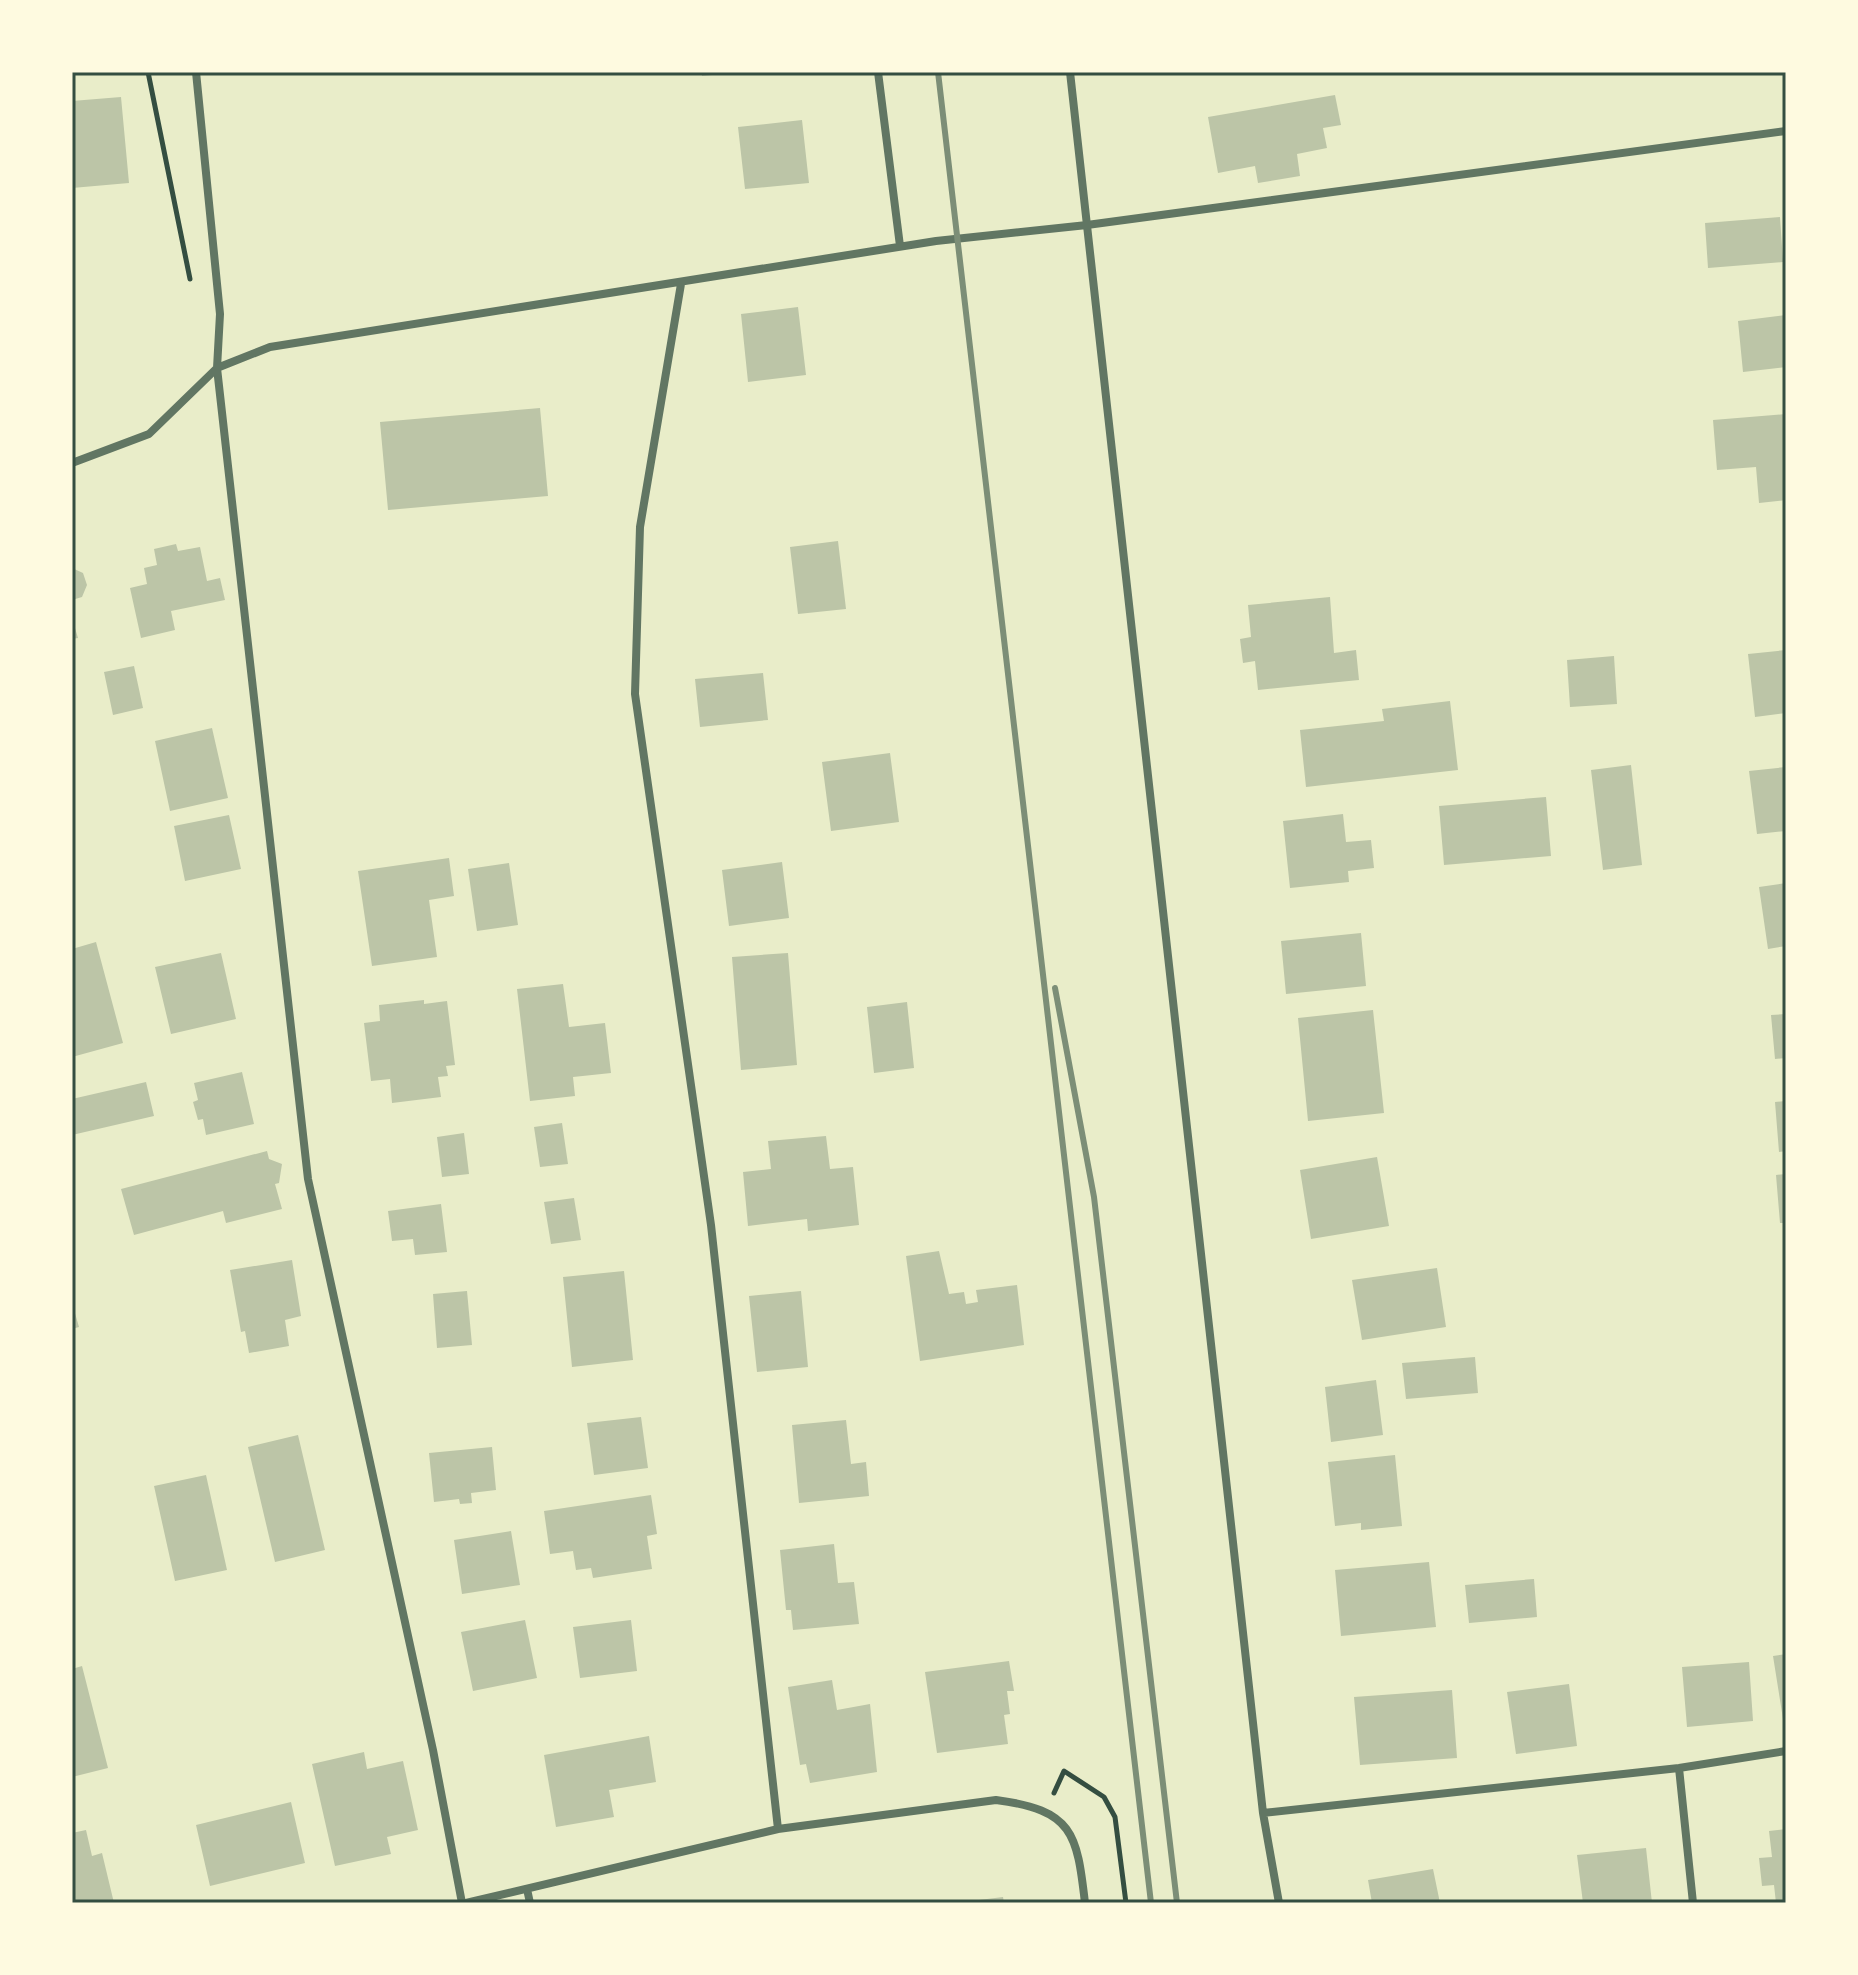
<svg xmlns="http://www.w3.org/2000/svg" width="1858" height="1975" viewBox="0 0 1858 1975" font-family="Arial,sans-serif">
	<rect width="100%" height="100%" fill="#e9edc9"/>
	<path fill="#bcc5a7" d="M701 72H722V74L702 76Z
		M1335 95 1341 125 1323 128 1327 148 1297 154 1300 176 1258 183 1255 166 1218 173 1208 117Z
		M121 97 129 183 72 188V101Z
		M802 120 809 183 745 189 738 127Z
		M1780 217 1783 262 1708 268 1705 223Z
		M798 307 806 375 748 382 741 314Z
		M1786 315V367L1743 372 1738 321Z
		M540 408 548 496 388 510 380 422Z
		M1786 414V500L1759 503 1756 467 1717 470 1713 420Z
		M838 541 846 609 798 614 790 547Z
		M176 544 178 551 200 547 207 581 220 578 225 600 171 611 175 630 141 638 130 588 147 584 144 568 157 565 154 549Z
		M72 568 83 573 87 585 82 597 72 600Z
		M1330 597 1334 653 1356 650 1359 680 1258 690 1255 661 1243 663 1240 639 1251 637 1248 605Z
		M72 618 78 638 72 639Z
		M1786 650V713L1755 717 1748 654Z
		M1614 656 1617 704 1570 707 1567 660Z
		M134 666 143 708 113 715 104 672Z
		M763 673 768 720 700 727 695 679Z
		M1450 701 1458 770 1306 787 1300 730 1384 721 1382 709Z
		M212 728 228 798 170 811 155 741Z
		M890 753 899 822 831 831 822 762Z
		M1631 765 1642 865 1603 870 1591 770Z
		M1786 767V831L1757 834 1749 771Z
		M1546 797 1551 856 1444 865 1439 806Z
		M1343 814 1346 842 1371 840 1374 868 1348 871 1349 882 1290 888 1283 821Z
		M229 815 241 869 185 881 174 826Z
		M449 858 454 896 429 900 437 957 372 966 358 871Z
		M782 862 789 918 729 926 722 870Z
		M509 863 518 925 477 931 468 869Z
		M1786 883V946L1768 949 1759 887Z
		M1361 933 1366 986 1286 994 1281 941Z
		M96 942 123 1043 72 1057V949Z
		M221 953 236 1019 171 1034 155 967Z
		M788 953 797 1065 741 1070 732 957Z
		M563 984 569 1027 605 1023 611 1073 573 1077 575 1096 530 1101 517 989Z
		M424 1000V1004L447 1001 455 1065 446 1066 448 1076 438 1077 441 1097 392 1103 390 1079 371 1081 364 1023 380 1021 379 1005Z
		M907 1002 914 1068 874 1073 867 1007Z
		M1373 1010 1384 1113 1308 1121 1298 1018Z
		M1786 1014V1058L1775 1059 1771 1015Z
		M242 1072 254 1124 206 1135 203 1119 198 1120 193 1102 198 1100 194 1083Z
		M146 1082 154 1116 72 1135V1099Z
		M1786 1101V1151L1779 1152 1775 1102Z
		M562 1123 568 1164 540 1167 534 1127Z
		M464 1133 469 1174 442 1177 437 1137Z
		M826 1136 830 1169 853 1167 859 1225 808 1231 807 1219 748 1226 743 1172 771 1169 768 1141Z
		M267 1151 269 1159 282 1164 279 1183 275 1184 282 1209 226 1223 223 1211 134 1235 121 1189Z
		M1377 1157 1389 1226 1311 1239 1300 1170Z
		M1786 1174V1223H1780L1776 1175Z
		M574 1198 581 1240 551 1244 544 1202Z
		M441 1204 447 1252 415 1255 413 1239 392 1241 388 1211Z
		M939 1251 949 1294 964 1292 966 1304 978 1302 976 1290 1017 1285 1024 1345 920 1361 906 1256Z
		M292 1260 301 1316 285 1320 289 1346 249 1353 245 1331 241 1332 230 1270Z
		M1437 1268 1446 1327 1362 1340 1352 1280Z
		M624 1271 633 1360 572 1367 563 1277Z
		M467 1291 472 1345 437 1348 433 1294Z
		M801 1291 808 1367 757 1372 749 1296Z
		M72 1303 79 1327 72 1329Z
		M1475 1357 1478 1393 1406 1399 1402 1363Z
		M1376 1380 1383 1435 1331 1442 1325 1387Z
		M641 1417 648 1468 594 1475 587 1423Z
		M846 1420 851 1464 866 1462 869 1496 799 1503 792 1425Z
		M298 1435 325 1550 275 1562 248 1447Z
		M492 1447 496 1490 471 1493 472 1503 460 1504 459 1499 434 1502 429 1453Z
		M1395 1455 1402 1526 1361 1530V1523L1335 1526 1328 1462Z
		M206 1475 227 1570 175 1581 154 1486Z
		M651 1495 657 1534 647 1536 652 1569 593 1578 591 1568 576 1570 573 1551 550 1554 544 1511Z
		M511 1531 520 1585 462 1594 454 1540Z
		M834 1544 838 1583 854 1582 859 1624 793 1630 791 1610H786L780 1550Z
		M1429 1562 1436 1627 1341 1636 1335 1570Z
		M1534 1579 1537 1617 1469 1623 1465 1585Z
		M525 1620 537 1678 473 1691 461 1632Z
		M631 1620 637 1671 580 1678 573 1627Z
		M1786 1654V1719H1783L1773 1656Z
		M1009 1661 1014 1691H1007L1010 1714 1004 1715 1008 1744 937 1753 925 1672Z
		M1749 1662 1753 1721 1687 1727 1682 1667Z
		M82 1666 108 1768 72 1777V1669Z
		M832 1680 837 1710 870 1704 877 1772 810 1783 806 1764 800 1765 788 1687Z
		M1569 1684 1577 1746 1516 1754 1507 1692Z
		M1452 1690 1457 1758 1360 1765 1354 1697Z
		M649 1736 656 1782 609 1790 614 1817 556 1827 544 1755Z
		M364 1752 367 1769 403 1761 418 1830 387 1837 391 1854 335 1866 312 1764Z
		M291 1802 305 1863 210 1886 196 1825Z
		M1786 1829V1902L1776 1903 1774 1885 1762 1886 1759 1858 1772 1857 1769 1831Z
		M86 1830 92 1856 102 1853 114 1903H72V1833Z
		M1646 1848 1652 1903H1583L1577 1855Z
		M1433 1869 1440 1903H1372L1368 1880Z
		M1003 1897 1004 1903H971V1901Z"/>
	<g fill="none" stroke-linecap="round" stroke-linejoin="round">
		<path stroke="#344e41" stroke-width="5" d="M148 72 190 279
			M1054 1793 1064 1771 1104 1797 1115 1817 1126 1903"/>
		<path stroke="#617663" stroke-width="8" d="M196 72 220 314 217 368 308 1179 433 1750 462 1903
			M878 72 900 246
			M1070 72 1263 1813 1279 1903
			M681 284 640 527 635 694 711 1225 778 1829
			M72 463 149 434 217 368 270 347 936 241 1087 225 1786 131
			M1679 1768 1693 1903
			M1263 1813 1679 1768 1786 1751
			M527 1889 530 1903
			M466 1903 778 1829 996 1800C1073 1810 1077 1833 1085 1903"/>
		<path stroke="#7c8e77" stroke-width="6" d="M938 72 1151 1903
			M1055 988 1094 1197 1177 1903"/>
	</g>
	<rect width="1858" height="1975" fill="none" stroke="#fefae0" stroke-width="148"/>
	<rect x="74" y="74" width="1710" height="1827" fill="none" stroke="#344e41" stroke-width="3"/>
</svg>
